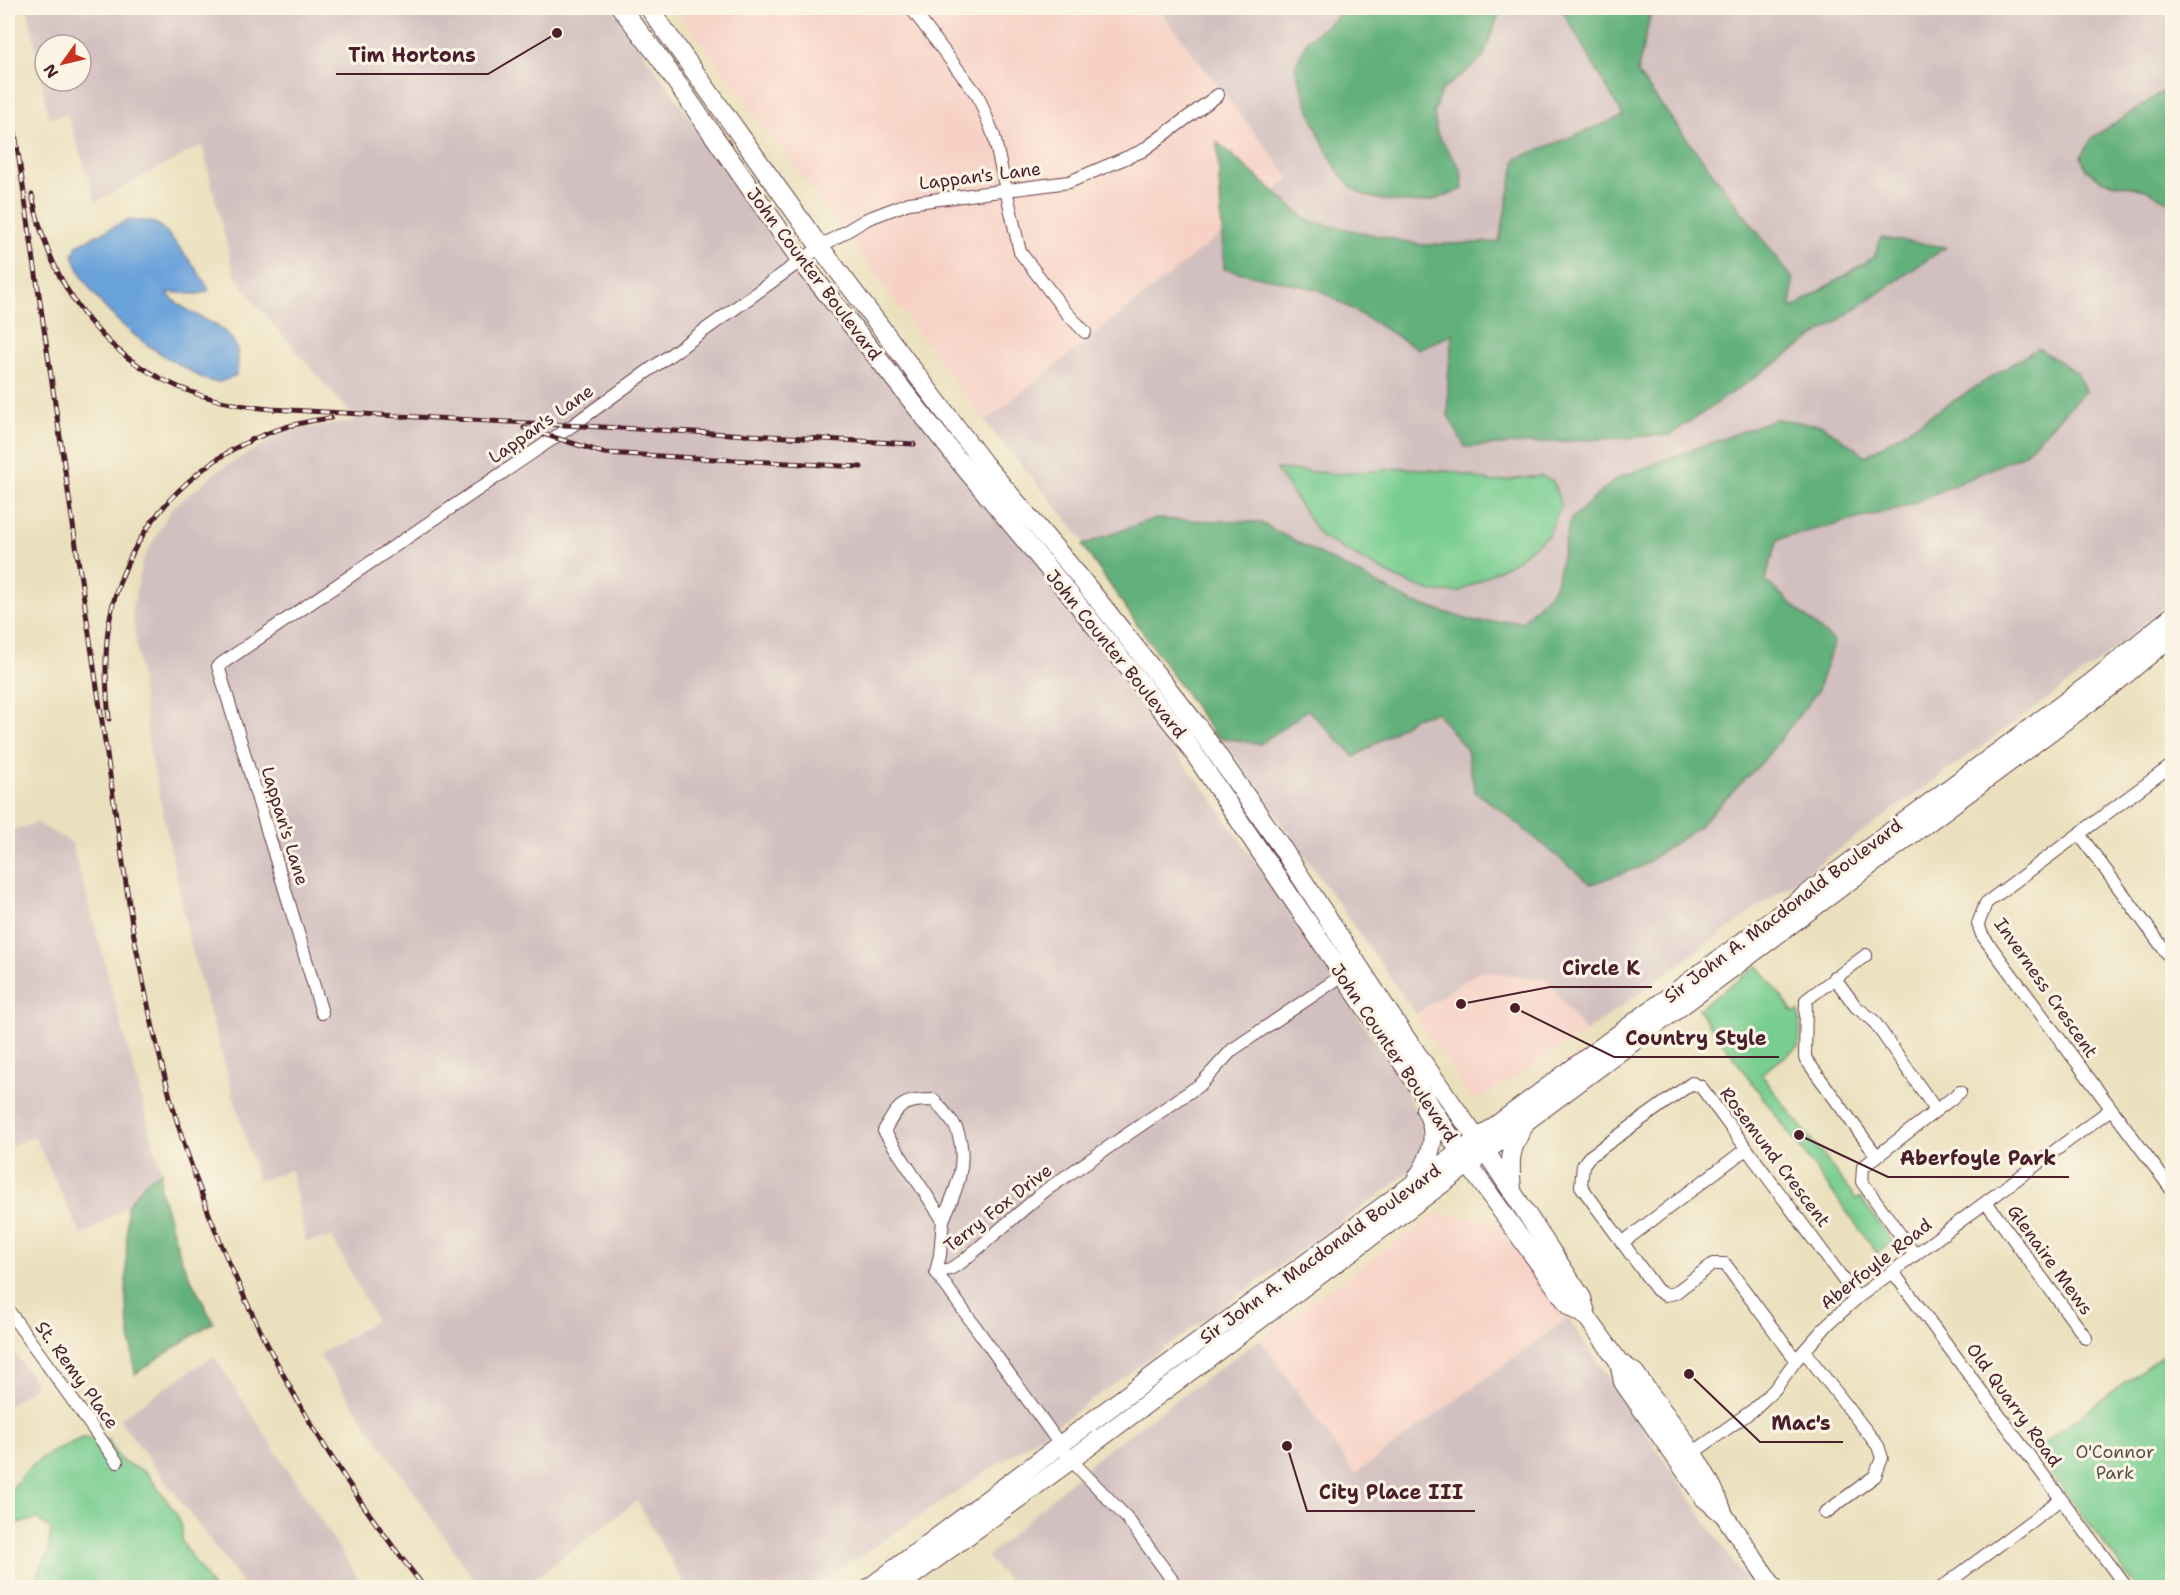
<svg xmlns="http://www.w3.org/2000/svg" width="2180" height="1595" viewBox="0 0 2180 1595" font-family="'Shantell Sans',sans-serif">
	<rect width="100%" height="100%" fill="#fcf5e5"/>
	<filter id="ink" filterUnits="userSpaceOnUse"><feTurbulence type="fractalNoise" baseFrequency=".0167" numOctaves="2"/><feDisplacementMap in="SourceGraphic" scale="12" xChannelSelector="R" yChannelSelector="G"/><feConvolveMatrix kernelMatrix="1 2 1 2 8 2 1 2 1" color-interpolation-filters="sRGB"/></filter>
	<filter id="wash" filterUnits="userSpaceOnUse"><feTurbulence type="fractalNoise" baseFrequency=".008" numOctaves="4" result="noise"/><feDisplacementMap in="SourceGraphic" scale="24" xChannelSelector="R" yChannelSelector="G"/><feGaussianBlur stdDeviation="1.35" result="paint"/><feColorMatrix in="noise" values="0 0 0 0 0 0 0 0 0 0 0 0 0 0 0 0 0 1.4 0 .05"/><feComposite in="paint" operator="in"/></filter>
	<g filter="url(#wash)">
		<rect width="100%" height="100%" fill="#eae0bd"/>
		<path fill="#f7d1c6" d="M676 8H1158L1290 179 985 422Z
			M1479 971 1546 979 1585 1032 1475 1102 1421 1025 1416 1014Z
			M1437 1213 1498 1222 1568 1318 1355 1474 1260 1339Z"/>
		<path fill="#d2bfbf" fill-rule="evenodd" d="M28 8H613L775 241 1008 511 1175 753 1212 798 1396 1073 1420 1120 1424 1148 1414 1167 1386 1190 1055 1426 813 1587H686L637 1501 523 1587H479L319 1355 376 1320 332 1237 306 1242 291 1170 258 1181 192 951 149 747 132 609 143 560 171 509 218 471 285 432 356 420 255 303 234 274 202 145 96 202 67 114 49 119ZM45 45H81V81H45Z
			M1158 8H2172V600L2100 661 1585 1032 1546 979 1479 971 1416 1014 1071 524 985 422 1290 179Z
			M37 823 72 843 161 1171 146 1181 127 1206 82 1236 34 1136 8 1148V831Z
			M1568 1318 1750 1587 1015 1588 987 1557 1099 1456 1260 1339 1355 1474Z
			M8 1342 36 1385 8 1406Z
			M213 1356H214L364 1587H245L119 1419Z"/>
		<path fill="#78cd91" stroke="#61765e" stroke-width="1.5" d="M1404 468 1454 472 1492 482 1540 476 1553 481 1561 505 1548 535 1513 562 1459 592H1432L1396 578 1321 537 1276 469 1341 474Z
			M1758 966 1794 1013 1799 1011 1800 1035 1798 1047 1761 1074 1856 1199 1860 1197 1893 1242 1877 1253 1698 1009Z
			M2172 1348V1583L2167 1587H2136L2034 1450Z
			M82 1438 108 1440 121 1461 146 1472 176 1513 182 1527V1542L212 1587H30L48 1554 51 1530 37 1519 21 1523 12 1520 8 1495C30 1461 45 1454 82 1438Z"/>
		<path fill="#62b07b" stroke="#566853" stroke-width="1.5" d="M1348 8H1501L1483 58 1440 92 1434 113 1437 134 1461 170 1463 189C1451 193 1437 201 1424 202 1410 204 1372 200 1360 193 1330 178 1305 98 1295 67L1308 40Z
			M1561 8H1652L1637 73 1793 279 1791 309 1874 257 1881 238 1946 247 1670 435 1465 447 1448 415V378L1453 334 1418 349 1320 290 1224 269 1217 142 1308 221 1422 245 1499 242 1516 159 1623 116Z
			M2172 86V203L2146 190 2103 181 2086 170 2081 156 2093 137Z
			M2038 348 2077 373 2085 391 2024 454 1905 507 1778 539 1765 580 1834 642 1817 692 1764 760 1697 828 1640 867 1591 884 1502 811 1475 792 1467 750 1436 712 1414 718 1355 757 1308 710 1260 744 1216 737 1082 545 1153 519 1259 522 1412 602 1476 622 1523 621 1555 587 1570 520 1617 478 1775 419 1822 425 1866 456Z
			M161 1171 160 1190 182 1261 213 1322 135 1374 126 1305 127 1206 146 1181Z"/>
		<path fill="#6ba3da" stroke="#5a6182" stroke-width="1.5" d="M128 220C136 221 149 220 156 224 169 231 202 276 209 290 196 299 181 290 167 293 191 324 250 321 236 375 231 377 224 381 219 382 207 383 194 373 185 368 140 344 90 305 73 255L77 245Z"/>
	</g>
	<g filter="url(#ink)">
		<g fill="none" stroke-linecap="round" stroke-linejoin="round">
			<defs>
				<path id="minor" d="M911 8 978 96 994 136 1020 252 1065 311 1085 332
					M2172 765 1986 903 1978 924 1982 935 2172 1190
					M2079 834 2172 960
					M1866 955 1806 1000 1805 1058 1876 1155
					M1834 977 1856 1007 1873 1020 1936 1110
					M322 1013 218 666 573 425 820 247 867 219 909 203 1069 182 1142 151 1218 95
					M1986 1202 2086 1338
					M1622 1243 1746 1149
					M1915 1255 1862 1182 1863 1167 1960 1092
					M936 1272 950 1269 962 1262 1046 1190 1201 1084 1232 1050 1343 975
					M936 1272 1071 1460 1127 1518 1178 1588
					M936 1272 940 1255 943 1220 884 1131C899 1104 902 1100 934 1100 941 1109 953 1120 957 1130 969 1162 956 1191 943 1220
					M1893 1272 2127 1588
					M8 1310 117 1462
					M1804 1351 1878 1446 1882 1458 1875 1476 1825 1513
					M1796 1360 1725 1264H1713L1675 1293 1665 1295 1657 1290 1581 1186 1583 1165 1589 1157 1692 1083 1701 1087 1857 1298
					M1687 1457 1753 1410 1775 1389 1796 1360 1829 1323 1857 1298 2111 1109
					M1941 1588 2061 1499"/>
				<path id="primary" d="M621 8 658 56 801 261 959 461 1067 591 1181 734 1408 1071 1468 1164 1570 1307 1587 1317
					M649 8 820 247 985 465 1078 575 1196 724 1280 845 1403 1034 1486 1152 1582 1298 1587 1317 1619 1362 1635 1373C1666 1417 1707 1464 1724 1515
					M1417 1178C1432 1156 1439 1133 1425 1109
					M1512 1191C1510 1161 1508 1153 1524 1126
					M1619 1362 1623 1382 1704 1498 1724 1515 1774 1588
					M869 1588 1139 1386 1413 1184 1460 1152 2092 682 2172 616
					M896 1588 1071 1460 2113 685 2172 636"/>
			</defs>
			<use href="#minor" stroke="#623c41" stroke-width="14"/>
			<use href="#primary" stroke="#623c41" stroke-width="20"/>
			<use href="#minor" stroke="#fff" stroke-width="12"/>
			<use href="#primary" stroke="#fff" stroke-width="18"/>
			<defs>
				<path id="rail" d="M8 85 133 931C147 1003 162 1076 185 1147 238 1307 319 1456 425 1588
					M32 195C58 322 142 398 271 409L914 444
					M524 428 604 453 861 467
					M109 719C106 687 104 655 109 623 127 514 222 429 331 418"/>
			</defs>
			<use href="#rail" stroke="#4a1f2b" stroke-width="5"/>
			<use href="#rail" stroke="#fcf5e5" stroke-width="3" stroke-dasharray="9" stroke-linecap="butt"/>
		</g>
	</g>
	<g text-anchor="middle" dominant-baseline="central" stroke-width="6" stroke-linejoin="round" paint-order="stroke">
		<g font-size="18" fill="#4a1f2b" stroke="#fcf5e5">
			<text transform="translate(980 176) rotate(-7)">Lappan's Lane</text>
			<text transform="translate(814 274) rotate(53)">John Counter Boulevard</text>
			<text transform="translate(541 424) rotate(-35)">Lappan's Lane</text>
			<text transform="translate(1116 654) rotate(51)">John Counter Boulevard</text>
			<text transform="translate(285 826) rotate(73)">Lappan's Lane</text>
			<text transform="translate(1783 911) rotate(-37)">Sir John A. Macdonald Boulevard</text>
			<text transform="translate(2046 988) rotate(55)">Inverness Crescent</text>
			<text transform="translate(1394 1053) rotate(56)">John Counter Boulevard</text>
			<text transform="translate(1775 1157) rotate(53)">Rosemund Crescent</text>
			<text transform="translate(998 1208) rotate(-38)">Terry Fox Drive</text>
			<text transform="translate(1320 1254) rotate(-36)">Sir John A. Macdonald Boulevard</text>
			<text transform="translate(2050 1260) rotate(54)">Glenaire Mews</text>
			<text transform="translate(1876 1264) rotate(-38)">Aberfoyle Road</text>
			<text transform="translate(77 1375) rotate(54)">St. Remy Place</text>
			<text transform="translate(2014 1405) rotate(54)">Old Quarry Road</text>
		</g>
		<g font-size="18" fill="#58534a" stroke="#fcf5e5">
			<text x="2115" y="1452">O'Connor<tspan x="2115" dy="21">Park</tspan></text>
		</g>
	</g>
	<path fill="none" stroke="#4a1f2b" stroke-width="2" d="M557 33L488 74H336M1461 1004L1550 987H1652M1515 1008L1614 1057H1779M1799 1135L1888 1177H2069M1689 1374L1760 1442H1843M1287 1446L1307 1511H1475"/>
	<g fill="#4a1f2b" stroke="#fcf5e5" stroke-width="2">
		<circle cx="557" cy="33" r="6"/>
		<circle cx="1461" cy="1004" r="6"/>
		<circle cx="1515" cy="1008" r="6"/>
		<circle cx="1799" cy="1135" r="6"/>
		<circle cx="1689" cy="1374" r="6"/>
		<circle cx="1287" cy="1446" r="6"/>
	</g>
	<g font-size="20" text-anchor="middle" font-weight="bold" fill="#4a1f2b" stroke="#fcf5e5" stroke-width="6" stroke-linejoin="round" paint-order="stroke">
		<text x="412" y="62">Tim Hortons</text>
		<text x="1601" y="975">Circle K</text>
		<text x="1696" y="1045">Country Style</text>
		<text x="1978" y="1165">Aberfoyle Park</text>
		<text x="1801" y="1430">Mac's</text>
		<text x="1391" y="1499">City Place III</text>
	</g>
	<rect width="2180" height="1595" fill="none" stroke="#fcf5e5" stroke-width="30"/>
	<g transform="translate(63 63) rotate(236)"><circle r="28" fill="#fcf5e5" stroke="#b59f9b" stroke-width="1.5"/>
	<path d="M0-4.5L10 22L0 15L-10 22Z" fill="#c8321e"/>
	<text y="-9" font-size="16" font-weight="bold" text-anchor="middle" fill="#4a1f2b">N</text>
	</g>
</svg>
